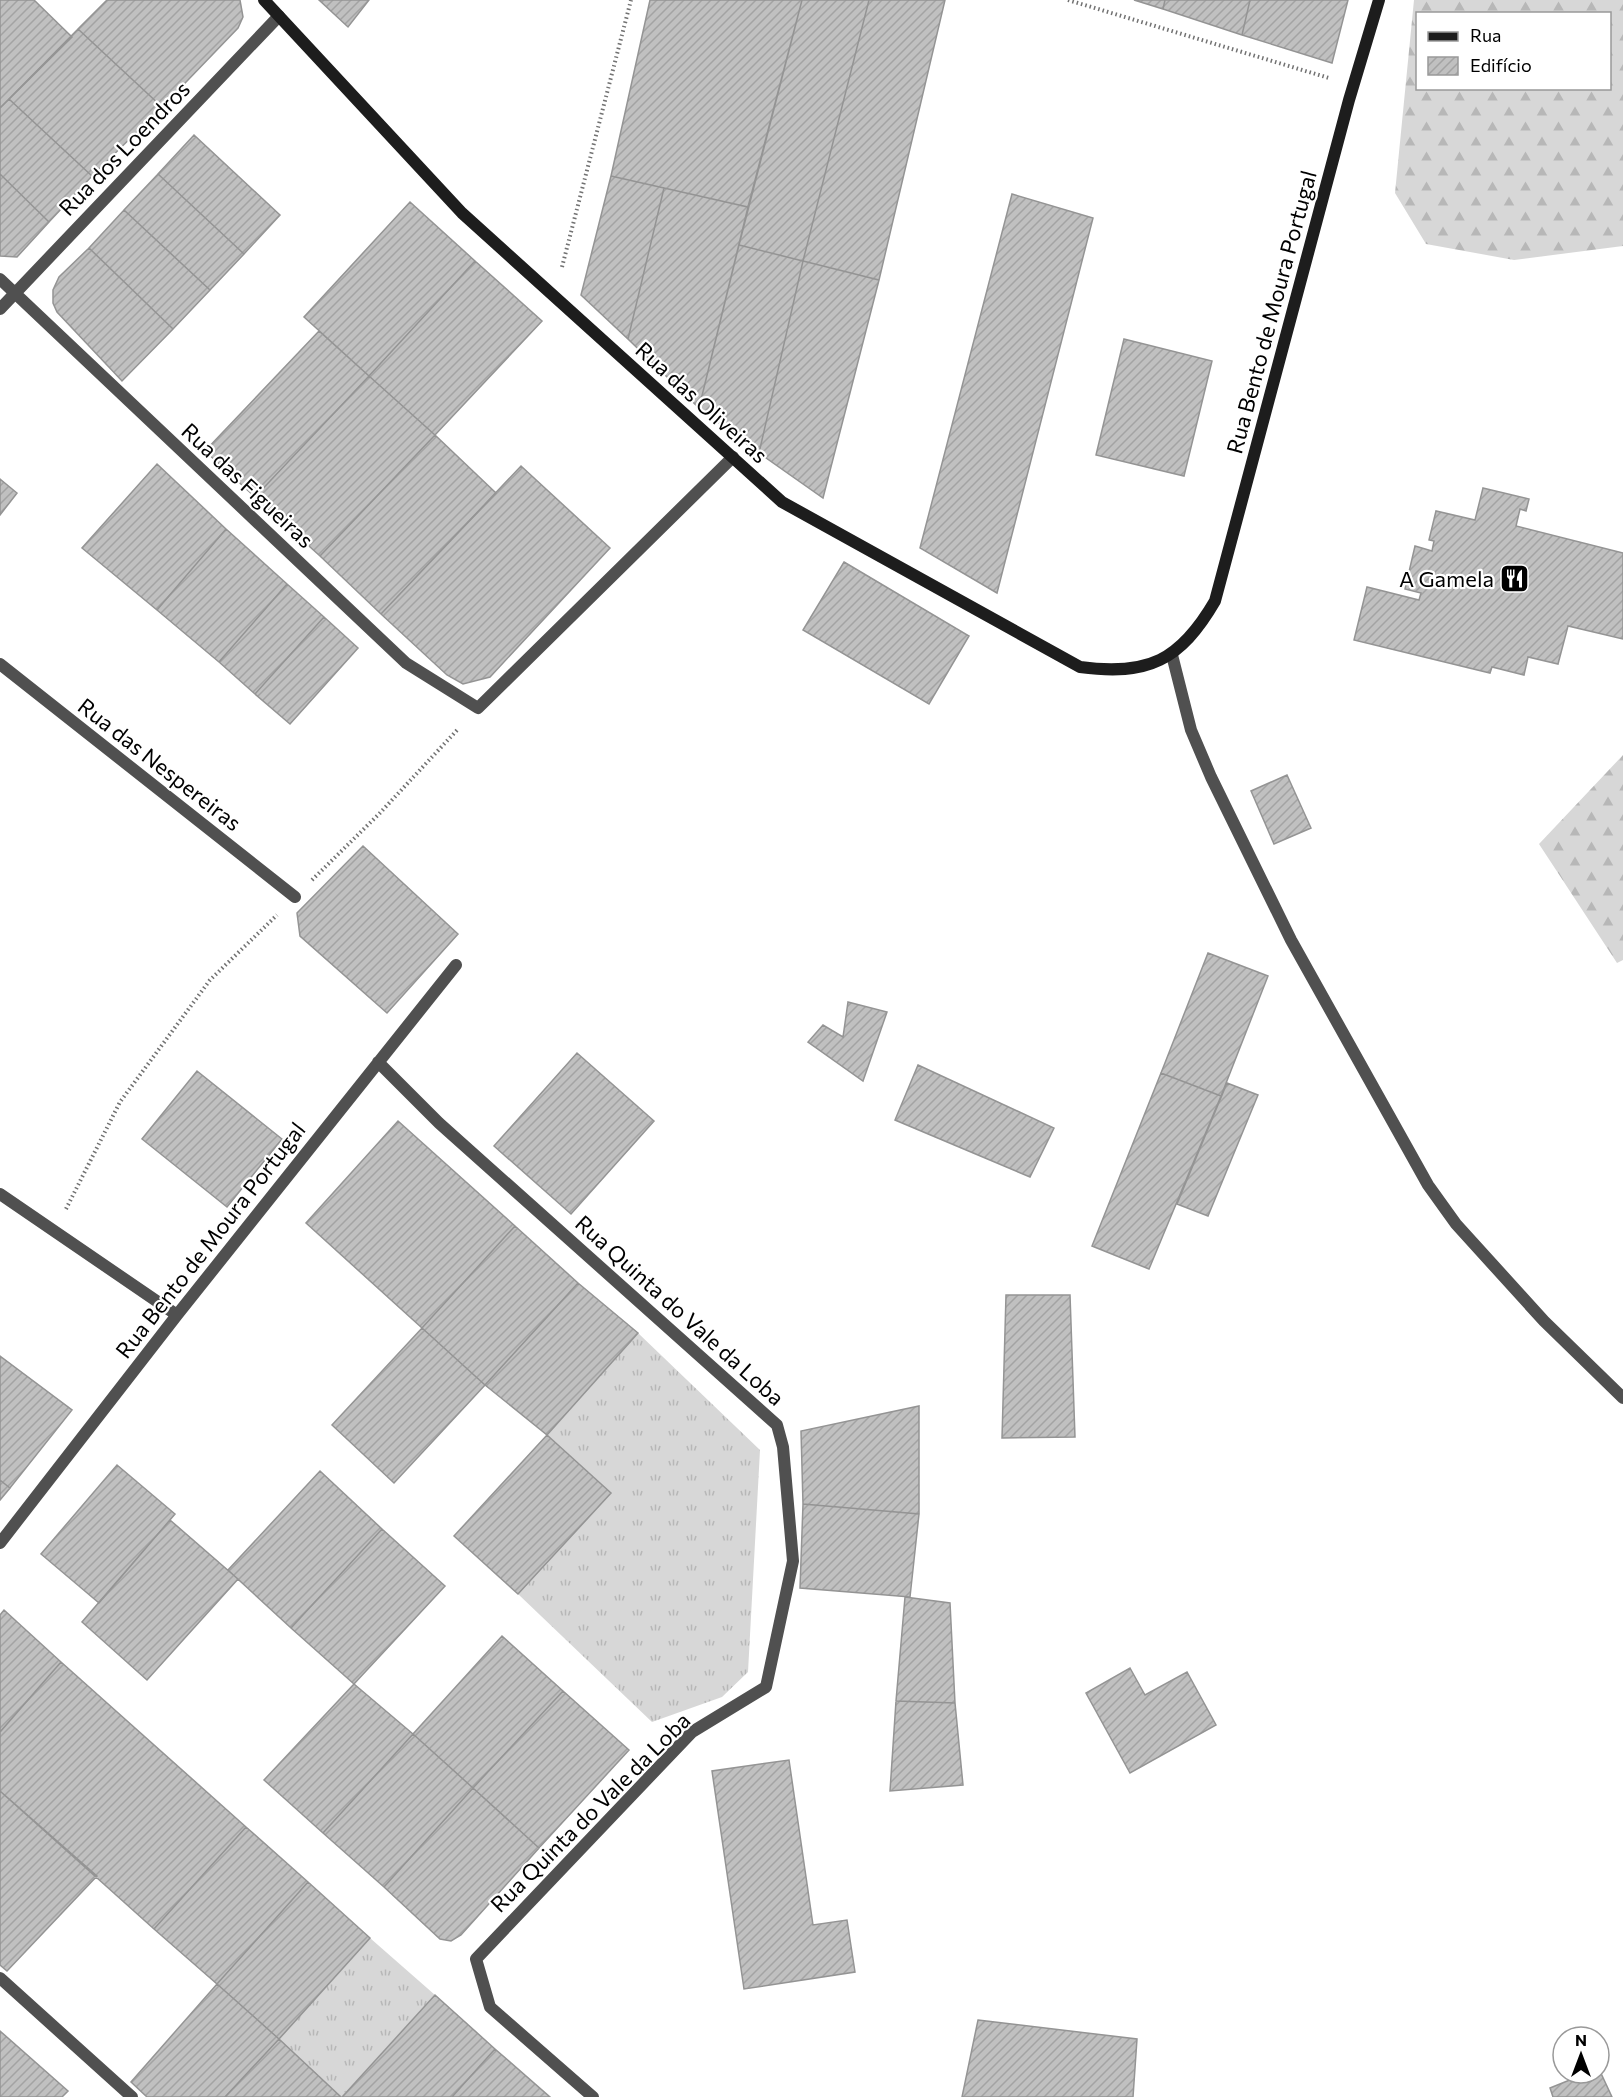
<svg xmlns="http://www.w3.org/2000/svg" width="1623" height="2097" viewBox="0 0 1623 2097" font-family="Commissioner,sans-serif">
	<defs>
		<pattern id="grass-tufts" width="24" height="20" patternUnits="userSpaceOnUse" patternTransform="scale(1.5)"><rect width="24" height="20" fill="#d7d7d7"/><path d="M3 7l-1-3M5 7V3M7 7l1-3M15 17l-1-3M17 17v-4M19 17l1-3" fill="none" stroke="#b7b7b7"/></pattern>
		<pattern id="forest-firs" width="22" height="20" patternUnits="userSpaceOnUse" patternTransform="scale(1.5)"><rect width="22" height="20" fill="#d7d7d7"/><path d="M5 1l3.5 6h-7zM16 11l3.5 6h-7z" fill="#b7b7b7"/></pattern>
		<pattern id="building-hatch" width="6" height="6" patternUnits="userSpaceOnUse" patternTransform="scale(1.5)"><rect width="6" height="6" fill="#c0c0c0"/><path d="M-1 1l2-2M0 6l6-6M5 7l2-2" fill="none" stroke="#a3a3a3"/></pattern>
	</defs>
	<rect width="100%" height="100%" fill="#fff"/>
	<path fill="url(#grass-tufts)" d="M638 1333 760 1450 748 1672 722 1697 652 1722 518 1594 611 1493 547 1435Z
		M370 1938 435 1995 341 2097 279 2039Z"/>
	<path fill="url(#forest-firs)" fill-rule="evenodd" d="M1414 0H1623V246L1514 260 1426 244 1395 193ZM1418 14H1610V88H1418Z
		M1623 755V960L1617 963 1539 844Z"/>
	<path fill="url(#building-hatch)" stroke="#949494" stroke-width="1.5" d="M0 0H34L72 37 0 108Z
		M107 0H240L243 17 238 28 162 107 78 29Z
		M319 0H369L348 27Z
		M650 0H802L748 207 611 176Z
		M802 0H869L803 261 739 245Z
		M869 0H945L879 280 803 261Z
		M1134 0H1165L1163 9Z
		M1165 0H1250L1242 35 1163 9Z
		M1250 0H1348L1332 63 1242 35Z
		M78 29 162 107 92 176 9 99Z
		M9 99 92 176 49 222 0 174V108Z
		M194 135 280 215 244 254 158 174Z
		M0 174 49 222 17 257 0 256Z
		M158 174 244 254 210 290 124 210Z
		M611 176 664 188 628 339 581 295Z
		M664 188 748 207 699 408 628 339Z
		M1012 194 1093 218 997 593 920 548Z
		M410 202 475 261 369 376 304 317Z
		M124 210 210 290 173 329 89 248Z
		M739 245 803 261 759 453 699 408Z
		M89 248 173 329 122 381 57 312 53 303V290L59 277Z
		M475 261 542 321 435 435 369 376Z
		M803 261 879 280 823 498 759 453Z
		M319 331 369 376 255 497 205 451Z
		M1124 339 1212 361 1184 476 1096 455Z
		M369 376 435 435 320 556 255 497Z
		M435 435 496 493 381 614 320 556Z
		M157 464 226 529 157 610 82 548Z
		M521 466 610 548 490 677 463 684 447 675 381 614Z
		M0 479 17 493 0 515Z
		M1483 488 1529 499 1526 511 1520 509 1516 526 1623 553V639L1568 626 1558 664 1528 657 1524 675 1492 667 1490 673 1354 640 1367 587 1419 600 1421 593 1405 589 1415 546 1432 551 1434 541 1429 540 1436 511 1475 520Z
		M226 529 287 584 219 662 157 610Z
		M844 562 969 636 929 704 803 630Z
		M287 584 324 617 255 694 219 662Z
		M324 617 358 648 290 724 255 694Z
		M1287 775 1311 828 1274 844 1251 791Z
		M363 846 458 934 387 1013 300 936 297 913Z
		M1208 953 1268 976 1221 1096 1161 1073Z
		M848 1002 887 1012 863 1081 808 1042 823 1025 843 1037Z
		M577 1053 654 1121 571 1214 494 1146Z
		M918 1065 1054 1128 1030 1177 895 1120Z
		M197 1071 282 1139 227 1207 142 1139Z
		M1161 1073 1221 1096 1149 1269 1092 1246Z
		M1227 1083 1258 1095 1208 1216 1177 1204Z
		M398 1121 515 1226 422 1328 306 1223Z
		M515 1226 578 1283 485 1385 422 1328Z
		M578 1283 638 1333 547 1435 485 1385Z
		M1006 1295H1070L1075 1437 1002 1438Z
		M422 1328 485 1385 394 1483 332 1425Z
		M0 1356 72 1410 10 1488 0 1480Z
		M919 1406V1514L803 1504 801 1431Z
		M547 1435 611 1493 518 1594 454 1536Z
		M117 1465 175 1514 99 1603 41 1554Z
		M320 1471 382 1529 291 1628 228 1570Z
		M0 1480 10 1488 0 1500Z
		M803 1504 919 1514 910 1597 800 1588Z
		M170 1520 238 1579 147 1680 82 1622Z
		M382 1529 445 1586 354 1684 291 1628Z
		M905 1597 950 1603 955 1703 896 1701Z
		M4 1610 61 1662 0 1732V1615Z
		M502 1636 563 1691 473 1788 413 1734Z
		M61 1662 246 1827 154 1929 0 1791V1732Z
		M1130 1668 1145 1695 1187 1672 1216 1725 1130 1773 1086 1693Z
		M354 1684 413 1734 323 1833 264 1780Z
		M563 1691 629 1750 539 1848 473 1788Z
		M896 1701 955 1703 963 1785 890 1791Z
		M413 1734 473 1788 384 1887 323 1833Z
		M789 1760 813 1925 847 1920 855 1972 744 1989 712 1771Z
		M473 1788 539 1848 461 1935 451 1941 440 1939 384 1887Z
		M0 1791 97 1876 7 1971 0 1965Z
		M246 1827 308 1882 217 1984 154 1929Z
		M308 1882 370 1938 279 2039 217 1984Z
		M217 1984 279 2039 225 2097H147L131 2082Z
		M435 1995 495 2049 452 2097H342Z
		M978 2020 1137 2039 1133 2097H962Z
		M0 2031 68 2091 62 2097H0Z
		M279 2039 341 2097H225Z
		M495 2049 550 2097H452Z
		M1599 2069 1612 2097H1553L1550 2088 1587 2073H1599Z"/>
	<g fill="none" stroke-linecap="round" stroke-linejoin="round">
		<path stroke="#727272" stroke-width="4" stroke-dasharray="1.5 3" stroke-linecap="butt" d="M1068 0 1329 78
			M562 267 631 0
			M312 880 379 814 459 728
			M66 1209 120 1102 210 980 277 915"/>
		<path stroke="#505050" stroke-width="12" d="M1172 655 1191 730 1211 777 1291 940 1428 1185 1456 1224 1544 1321 1623 1398"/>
		<path stroke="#505050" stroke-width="12" d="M0 279 406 663 478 708 733 457
			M0 309 279 16
			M0 664 295 897
			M378 1062 439 1123 777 1425 783 1447 793 1561 766 1687 692 1732 476 1959 490 2007 593 2097
			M0 1194 177 1315
			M0 1543 177 1315 456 965
			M0 1978 132 2097"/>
		<path stroke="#1d1d1d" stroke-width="12" d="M264 0 462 213 782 502 1080 667C1148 676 1180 661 1215 601L1349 100 1379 0"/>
	</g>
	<defs>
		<symbol id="restaurant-square" viewBox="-11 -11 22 22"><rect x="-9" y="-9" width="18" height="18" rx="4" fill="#000" stroke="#fff"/><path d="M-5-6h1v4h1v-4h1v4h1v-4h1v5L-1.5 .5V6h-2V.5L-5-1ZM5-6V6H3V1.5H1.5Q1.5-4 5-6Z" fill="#fff"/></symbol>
	</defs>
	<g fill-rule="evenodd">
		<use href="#restaurant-square" x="1498" y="562" width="33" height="33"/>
	</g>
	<g text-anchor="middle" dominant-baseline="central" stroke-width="4.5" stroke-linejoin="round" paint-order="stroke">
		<g font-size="22" fill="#000" stroke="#fff">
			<text transform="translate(124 148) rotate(-46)">Rua dos Loendros</text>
			<text transform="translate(1271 312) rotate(-75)">Rua Bento de Moura Portugal</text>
			<text transform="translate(702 402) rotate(42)">Rua das Oliveiras</text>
			<text transform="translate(248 485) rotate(43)">Rua das Figueiras</text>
			<text transform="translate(160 764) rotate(38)">Rua das Nespereiras</text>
			<text transform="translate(210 1240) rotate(-52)">Rua Bento de Moura Portugal</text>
			<text transform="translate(680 1310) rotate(42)">Rua Quinta do Vale da Loba</text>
			<text transform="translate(590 1812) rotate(-45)">Rua Quinta do Vale da Loba</text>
		</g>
		<g font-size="22" fill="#000" stroke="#fff" text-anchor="end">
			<text x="1494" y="578">A Gamela</text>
		</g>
	</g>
	<rect x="1416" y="12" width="195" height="78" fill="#ffffff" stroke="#999999" stroke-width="1.5"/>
	<rect x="1428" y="32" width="30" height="9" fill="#1d1d1d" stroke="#999999" stroke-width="1.5"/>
	<text x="1470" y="42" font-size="18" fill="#000000">Rua</text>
	<rect x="1428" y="57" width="30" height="18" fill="url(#building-hatch)" stroke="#999999" stroke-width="1.5"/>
	<text x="1470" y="72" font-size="18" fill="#000000">Edifício</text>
	<g transform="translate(1581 2055)"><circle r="28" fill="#ffffff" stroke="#999999" stroke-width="1.5"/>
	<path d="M0-4.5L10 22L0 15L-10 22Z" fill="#000000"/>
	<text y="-9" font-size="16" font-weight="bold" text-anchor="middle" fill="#000000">N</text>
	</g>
</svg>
